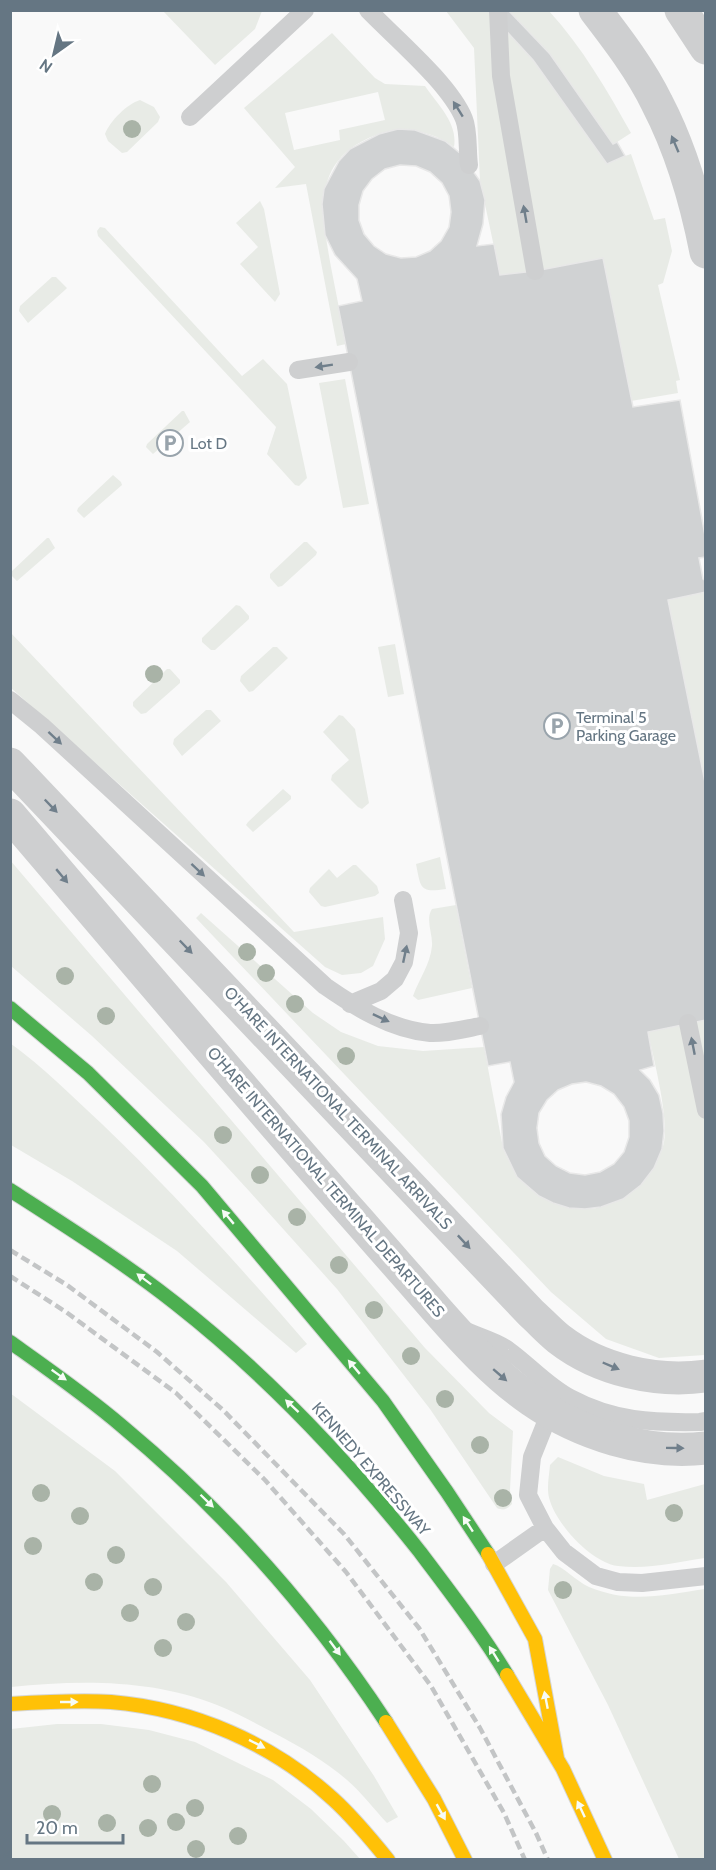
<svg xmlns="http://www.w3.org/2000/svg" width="716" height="1870" viewBox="0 0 716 1870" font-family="Cabin,sans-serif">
	<rect width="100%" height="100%" fill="#f9f9f9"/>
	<path fill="#e8ebe6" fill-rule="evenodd" d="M163 11H262L255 29 215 65Z
		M446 11H549C582 47 607 90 631 133L617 142 625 156 631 154 654 220 665 218 672 251 663 283 658 285 680 380 676 381 678 393 631 401 603 258 535 271 500 275 480 181 474 48Z
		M332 33 375 78 385 84 425 86C438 105 458 123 454 147 432 131 402 125 376 135 311 160 321 211 331 267 336 293 341 318 346 344L337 346 306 184 275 188 295 167 244 108ZM378 92 385 120 339 130 340 140 294 150 285 113Z
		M140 100 154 107 160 117 158 122 127 152 122 153 108 141 105 134C110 121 127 104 140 100Z
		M260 201 264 209 280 294 275 302 240 264 258 247 236 223Z
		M100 227 105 228 242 376 263 359 287 384 307 478 299 486 295 485 267 454 276 427 98 236 97 231Z
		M52 277H56L67 288 65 290 28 323 19 311 20 306Z
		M345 379 369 504 343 508 319 383Z
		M182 411H184L190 422 153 454 146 447 147 444Z
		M113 475 121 482 122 485 84 518 77 511 78 508Z
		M47 538H49L55 548 17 581 11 575 12 571Z
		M304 542H307L317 552 316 555 282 586 278 587 270 578V574Z
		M705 592V787L668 600Z
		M236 605 240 606 249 616V619L215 650H211L202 642V638Z
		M11 633 294 932 383 917 385 939 373 966 361 973 342 975 325 967 11 688Z
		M395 644 404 694 388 697 378 647Z
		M273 647H277L288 658 253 691 249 692 240 681 241 676Z
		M167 669H170L180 680V683L146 713 141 714 133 706V702Z
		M206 710H211L221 721 182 756 173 744 174 739Z
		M339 715 343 716 355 729 369 803 362 809 358 807 331 780 332 775 349 760 323 732Z
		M283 789 291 796V799L253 832 246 825 248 822Z
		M440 857 446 889C419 893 421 888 416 864Z
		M10 860 425 1348 489 1413 513 1431 510 1490 512 1504C507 1509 504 1511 497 1508L430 1409 337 1289 250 1192 204 1142 92 1036 11 966Z
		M353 865H356L377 886 379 893 375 896 325 907 321 906 309 892 310 888 329 869 337 878Z
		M456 905 472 988 418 1000 413 996C419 979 430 965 432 946 433 934 425 919 432 909Z
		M201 913 313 1013 341 1032 378 1046 423 1051 484 1047 503 1148C515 1180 539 1205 576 1208 583 1209 595 1210 602 1206 613 1199 623 1186 632 1177 639 1170 658 1157 662 1149 672 1127 653 1057 648 1032L705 1020V1355L659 1358 606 1339 551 1292 196 918Z
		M10 1043C43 1067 72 1096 102 1124 175 1194 241 1268 307 1344L296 1353 177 1251 72 1181 11 1145Z
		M10 1393 115 1471 226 1582 310 1680 374 1776 398 1817 387 1823C374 1809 361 1792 347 1780 325 1761 299 1746 274 1733 255 1723 237 1713 217 1705 152 1679 79 1680 11 1687Z
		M558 1457 604 1476 644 1484 647 1500 705 1484V1558C677 1562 647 1570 618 1566 592 1563 558 1526 550 1501 546 1490 549 1477 550 1465Z
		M553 1564C564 1567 576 1581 589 1587 630 1604 663 1595 705 1589V1859H679L608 1705 548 1590 550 1569Z
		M57 1724H101L149 1730 195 1742 273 1780 311 1809 344 1841 360 1859H11V1729Z"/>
	<path fill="#d0d2d3" stroke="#e8e8e8" stroke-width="1.5" fill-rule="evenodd" d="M487 10H508L550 54 613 144 617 142 625 156 607 164 533 60Z
		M398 129 415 130 445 141 461 154 480 181 485 200 483 224 477 246 494 244 500 275 535 271 603 258 633 407 680 400 706 541V557L699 558 703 579 706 581V592L668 600 706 787V1020L648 1032 654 1066 640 1070 650 1080 659 1095 663 1113 664 1131 662 1149 654 1168 641 1185 623 1199 601 1207 585 1209 569 1208 553 1203 539 1196 517 1177 503 1148 501 1114 506 1097 514 1082 510 1062 488 1066 338 306 362 301 357 279 335 255 325 235 322 204 324 189 339 161 350 149 379 134ZM400 165 416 166 430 172 442 183 449 196 451 212 449 227 441 241 430 251 416 257 401 258 386 254 374 246 364 234 359 220V205L363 191 372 179 385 169ZM586 1082 601 1086 614 1094 624 1107 629 1121V1137L624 1152 614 1164 600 1172 585 1175 570 1173 556 1166 545 1156 539 1143 537 1128 539 1113 547 1100 558 1090 572 1084Z"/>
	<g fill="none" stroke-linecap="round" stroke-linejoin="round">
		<defs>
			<path id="fast" d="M10 1008 88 1073 202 1186 383 1401 447 1492 488 1554
				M10 1190C66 1226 123 1262 175 1303 267 1375 348 1461 420 1552 450 1592 481 1632 507 1675
				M10 1342C48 1369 87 1396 123 1427 225 1512 313 1611 386 1722"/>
			<path id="slow" d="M488 1554 535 1639 557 1758
				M507 1675 563 1769 605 1860
				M10 1704C43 1702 77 1700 111 1702 193 1709 272 1743 333 1799 353 1817 371 1839 388 1860
				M386 1722 434 1799 465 1860"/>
		</defs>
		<use href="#fast" stroke="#d5d6d6" stroke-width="16"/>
		<use href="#slow" stroke="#d5d6d6" stroke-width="16"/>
		<path stroke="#cecfd0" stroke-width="18" d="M368 10C395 38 450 84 464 119 469 131 467 151 469 165
			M498 10 501 76 535 271
			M190 117 305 10
			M298 370 349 362
			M10 700 42 726 325 986C355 1007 392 1030 430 1033 445 1034 464 1029 480 1026
			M350 1004 381 991 395 979 404 962 409 933 403 900
			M688 1023 706 1110
			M466 1331C479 1337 496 1341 508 1350 529 1365 546 1385 570 1398 613 1421 652 1423 700 1422L706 1421
			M550 1412 532 1457 528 1495 545 1528 564 1552 596 1576 618 1582 642 1583 706 1576
			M494 1564 545 1528"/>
		<path stroke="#cecfd0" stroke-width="33" d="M595 10C618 40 641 70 657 103 681 149 696 201 706 252
			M681 10 706 48
			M10 764 531 1313C540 1321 549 1331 559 1339 599 1370 656 1383 706 1376
			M10 815C126 951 241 1088 359 1221 385 1251 411 1280 436 1309 465 1342 495 1375 531 1400 580 1434 645 1455 706 1448"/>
		<use href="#fast" stroke="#4caf50" stroke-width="14"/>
		<use href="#slow" stroke="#ffc107" stroke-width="14"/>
		<path stroke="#c3c5c6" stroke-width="4.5" stroke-dasharray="9 4.5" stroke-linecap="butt" d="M10 1250 67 1285 157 1352 223 1410 344 1534 419 1628 480 1728 536 1833 548 1860
			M10 1276 66 1312 176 1393 265 1480 346 1572 431 1686 504 1813 525 1860"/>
	</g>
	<g fill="#a9b3a7">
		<circle cx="132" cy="129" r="9"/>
		<circle cx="154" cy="674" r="9"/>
		<circle cx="247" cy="952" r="9"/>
		<circle cx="266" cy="973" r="9"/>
		<circle cx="65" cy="976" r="9"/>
		<circle cx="295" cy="1004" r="9"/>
		<circle cx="106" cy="1016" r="9"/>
		<circle cx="346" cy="1056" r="9"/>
		<circle cx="223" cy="1135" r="9"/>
		<circle cx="260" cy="1175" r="9"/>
		<circle cx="297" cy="1217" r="9"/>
		<circle cx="339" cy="1265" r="9"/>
		<circle cx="374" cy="1310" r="9"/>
		<circle cx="411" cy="1356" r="9"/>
		<circle cx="445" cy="1399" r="9"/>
		<circle cx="480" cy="1445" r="9"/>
		<circle cx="41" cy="1493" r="9"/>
		<circle cx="503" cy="1498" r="9"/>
		<circle cx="674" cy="1513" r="9"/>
		<circle cx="80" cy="1516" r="9"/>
		<circle cx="33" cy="1546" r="9"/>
		<circle cx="116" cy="1555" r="9"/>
		<circle cx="94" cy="1582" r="9"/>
		<circle cx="153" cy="1587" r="9"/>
		<circle cx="563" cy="1590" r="9"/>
		<circle cx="130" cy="1613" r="9"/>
		<circle cx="186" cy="1622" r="9"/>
		<circle cx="163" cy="1648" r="9"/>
		<circle cx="152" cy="1784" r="9"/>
		<circle cx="195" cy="1808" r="9"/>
		<circle cx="52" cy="1814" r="9"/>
		<circle cx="176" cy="1822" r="9"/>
		<circle cx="107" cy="1823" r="9"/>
		<circle cx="148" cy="1828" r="9"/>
		<circle cx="238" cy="1836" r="9"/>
		<circle cx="196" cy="1849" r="9"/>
	</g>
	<defs><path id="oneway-solid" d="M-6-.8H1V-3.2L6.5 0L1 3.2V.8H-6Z" transform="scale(1.5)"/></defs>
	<g fill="#707f8b">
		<use href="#oneway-solid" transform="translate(458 109) rotate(-122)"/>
		<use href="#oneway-solid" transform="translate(675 144) rotate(-113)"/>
		<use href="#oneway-solid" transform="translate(525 214) rotate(-100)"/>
		<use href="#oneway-solid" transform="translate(324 366) rotate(171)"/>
		<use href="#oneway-solid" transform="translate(55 738) rotate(43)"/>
		<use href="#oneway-solid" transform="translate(51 806) rotate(46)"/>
		<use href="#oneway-solid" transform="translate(198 870) rotate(43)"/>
		<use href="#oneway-solid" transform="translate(62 876) rotate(50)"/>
		<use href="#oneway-solid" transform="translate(186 947) rotate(46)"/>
		<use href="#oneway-solid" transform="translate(405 954) rotate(-78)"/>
		<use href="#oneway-solid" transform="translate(381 1018) rotate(25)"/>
		<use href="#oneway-solid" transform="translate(693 1046) rotate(-101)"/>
		<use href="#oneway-solid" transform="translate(464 1242) rotate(47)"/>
		<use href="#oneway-solid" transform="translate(611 1366) rotate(23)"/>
		<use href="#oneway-solid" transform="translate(500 1375) rotate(41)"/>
		<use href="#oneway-solid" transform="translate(675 1448) rotate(1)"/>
	</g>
	<g fill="#f6fbf6">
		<use href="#oneway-solid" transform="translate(228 1217) rotate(-130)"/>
		<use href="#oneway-solid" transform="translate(144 1279) rotate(-143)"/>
		<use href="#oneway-solid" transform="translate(354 1367) rotate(-130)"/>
		<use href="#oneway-solid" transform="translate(59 1375) rotate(35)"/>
		<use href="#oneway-solid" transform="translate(292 1406) rotate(-137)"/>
		<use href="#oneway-solid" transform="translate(207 1501) rotate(44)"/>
		<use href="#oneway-solid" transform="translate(468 1524) rotate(-123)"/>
		<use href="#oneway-solid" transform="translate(335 1648) rotate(53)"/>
		<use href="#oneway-solid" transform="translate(494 1654) rotate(-122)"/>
		<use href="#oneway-solid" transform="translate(546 1700) rotate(-101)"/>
		<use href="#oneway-solid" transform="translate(69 1702)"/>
		<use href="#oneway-solid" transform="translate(257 1744) rotate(27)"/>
		<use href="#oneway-solid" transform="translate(581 1809) rotate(-115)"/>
		<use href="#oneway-solid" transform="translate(441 1812) rotate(61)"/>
	</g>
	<defs>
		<symbol id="parking-ring" viewBox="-11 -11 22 22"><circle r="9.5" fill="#fff" stroke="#99a4ac" stroke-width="1.5"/><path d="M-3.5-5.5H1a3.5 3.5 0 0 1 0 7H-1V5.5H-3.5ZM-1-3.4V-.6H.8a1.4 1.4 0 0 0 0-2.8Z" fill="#99a4ac"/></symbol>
	</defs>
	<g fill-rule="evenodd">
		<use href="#parking-ring" x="155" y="428" width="30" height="30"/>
		<use href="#parking-ring" x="542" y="711" width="30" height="30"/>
	</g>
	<g text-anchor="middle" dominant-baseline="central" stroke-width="6" stroke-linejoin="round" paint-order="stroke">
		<g font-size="16" fill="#657683" stroke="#fff" text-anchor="start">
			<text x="190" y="443">Lot D</text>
			<text x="576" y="717">Terminal 5<tspan x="576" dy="18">Parking Garage</tspan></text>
		</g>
		<g font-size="16" fill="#657683" stroke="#fff">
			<text transform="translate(338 1108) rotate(47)">O'HARE INTERNATIONAL TERMINAL ARRIVALS</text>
			<text transform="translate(326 1182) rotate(49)">O'HARE INTERNATIONAL TERMINAL DEPARTURES</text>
			<text transform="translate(371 1469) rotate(49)">KENNEDY EXPRESSWAY</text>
		</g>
	</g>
	<rect width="716" height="1870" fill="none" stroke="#657683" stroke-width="24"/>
	<g transform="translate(54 54) rotate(214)" stroke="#ffffff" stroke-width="4.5" paint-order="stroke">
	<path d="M0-4.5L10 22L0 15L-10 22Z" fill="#657683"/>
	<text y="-9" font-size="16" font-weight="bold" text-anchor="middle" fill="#657683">N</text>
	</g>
	<path d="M27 1834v9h96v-9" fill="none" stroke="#657683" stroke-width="3"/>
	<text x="36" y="1834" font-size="18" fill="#657683" stroke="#ffffff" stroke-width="4.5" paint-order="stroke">20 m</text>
</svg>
